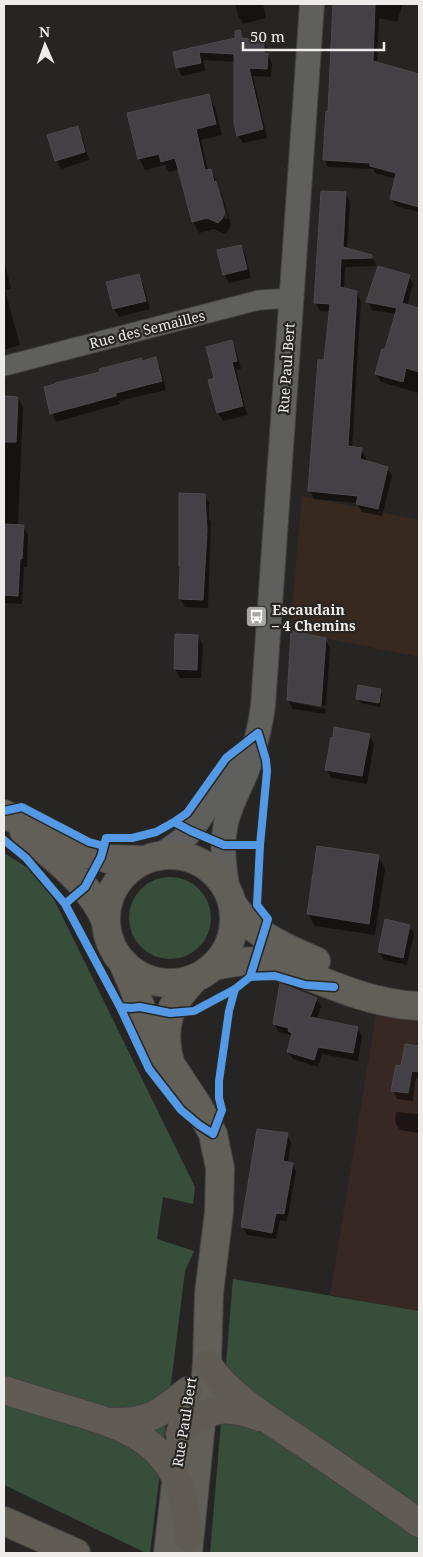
<svg xmlns="http://www.w3.org/2000/svg" width="423" height="1557" viewBox="0 0 423 1557" font-family="'Noto Serif',serif">
	<rect width="100%" height="100%" fill="#262523"/>
	<path fill="#372820" d="M302 496 419 520V657L290 631Z"/>
	<path fill="#382824" d="M377 1009 419 1012V1311L330 1295Z"/>
	<path fill="#364e3a" d="M4 853 43 877 195 1187 193 1204 163 1197 157 1239 194 1251 185 1271 150 1553H146L4 1485Z
		M129 918a41 41 0 1 1 82 0a41 41 0 1 1-82 0Z
		M233 1279 419 1311V1553H210Z"/>
	<path fill="#0007" d="M235 4H263L266 18 243 24 238 15Z
		M335 4H403L397 22 379 18 377 64 419 75V212L396 206 391 199 396 179 375 173 373 169 328 167 324 159 329 112Z
		M239 31 244 40 264 42 268 50V56L272 63 271 77 253 76 267 138 243 143 238 135 235 62 203 60 205 71 182 76 177 67 174 53 236 39Z
		M208 95 215 107 222 135 201 140 208 171 210 170 217 181 219 189 216 186 225 219H228L220 190 222 194 231 225 228 231 224 234 214 229 199 233 193 222 179 170 169 172 165 165 145 170 139 158Z
		M77 127 82 136 89 160 61 169 56 160Z
		M346 194 350 202 347 249 371 256 376 264V266L345 267 344 289 356 292 361 301 352 448 361 449 366 458 365 462 387 468 392 476 382 516 362 512 357 503 314 499 310 491 330 312 320 311 315 302Z
		M241 246 245 254 251 278 229 283 225 275 219 251Z
		M4 259 11 289 5 290 20 345 4 350Z
		M138 276 143 284 150 309 119 317 114 309Z
		M409 276 413 284 407 306 419 310V393L381 382 376 374 386 351 397 314 372 310 368 302Z
		M231 342 236 350 241 369 236 370 247 415 223 421 218 413Z
		M156 359 160 367 166 390 119 401 120 404 56 422 52 413 142 362Z
		M4 398H18L23 407 18 526H23L28 535 27 567H24L22 604 4 603Z
		M204 495 209 503V519L211 522 208 608 185 607 180 599Z
		M177 635 198 636 203 645 201 678H180L175 669Z
		M325 639 330 648 326 706 291 700V702L326 709 325 714 293 709 288 700Z
		M380 690 382 694 380 707 360 703 358 699Z
		M369 735 374 744 367 784 331 778 327 770Z
		M378 856 385 869 375 935 315 926 308 914Z
		M409 926 414 934 407 965 384 960 379 952Z
		M317 999 321 1007 316 1020 358 1028 362 1036 358 1061 322 1054 318 1067 293 1059 288 1052 293 1037 292 1035 279 1032 274 1024Z
		M406 1045 419 1048V1079L416 1078 413 1101 397 1099 393 1091 402 1067Z
		M396 1112 419 1114V1133L400 1130 395 1122Z
		M287 1135 291 1142 288 1163 292 1164 296 1171 287 1221 280 1220 276 1239 247 1235 243 1227Z"/>
	<path fill="#444146" stroke="#4c4a4a" d="M333 4H375L373 61 419 74V207L390 199 396 173 370 166V163L323 160 326 111H328Z
		M240 30 242 38 264 41V53H268L267 69 249 68 263 129 237 136 234 123V54L199 52 201 63 176 68 173 52 235 38V31Z
		M209 94 216 124 196 129 205 170 211 169 214 182 216 181 225 213 222 219 218 223 207 218 192 222 175 158 161 162 159 154 138 159 127 113Z
		M78 126 85 152 55 161 47 135Z
		M321 191 346 192 343 247 372 255V258L341 259 340 287 357 291 348 446 362 448 360 459 388 467 378 509 356 504 358 496 308 491 318 360H324L330 304 314 303Z
		M241 245 247 269 223 275 217 250Z
		M378 266 410 275 402 303 419 308V372L406 368 403 382 375 374 382 349H385L397 308 366 302Z
		M139 274 146 301 113 309 106 282Z
		M232 340 237 361 232 362 243 406 217 413 208 380 214 378 206 347Z
		M156 357 162 381 116 393V396L50 414 44 387 55 384V383L100 372 99 369 142 358V361Z
		M4 396 18 397 16 442H4Z
		M179 493 205 494 207 531 203 600 179 599 180 566H179Z
		M4 524 24 525 22 559H20L18 596 4 595Z
		M291 631 326 638 321 706 287 700Z
		M175 634 198 635 197 670 174 669Z
		M358 685 381 689 379 703 356 699Z
		M334 727 370 734 362 776 325 770 331 737 333 738Z
		M317 846 379 855 369 924 307 914Z
		M385 919 410 925 403 958 378 952Z
		M280 983 317 998 310 1017 358 1027 353 1053 318 1047 314 1060 287 1052 292 1033 288 1031 289 1028 273 1024Z
		M405 1044 419 1046V1072L412 1071 408 1093 391 1091 396 1065 401 1066Z
		M257 1129 288 1133 283 1161 293 1163 284 1214 276 1213 272 1233 241 1227Z"/>
	<g fill="none" stroke-linecap="round" stroke-linejoin="round">
		<defs>
			<path id="minor" d="M4 366 259 300 276 299H291"/>
			<path id="tertiary" d="M161 855 181 841 191 831 239 761
				M228 891C224 868 221 846 226 823 230 806 239 789 246 773 254 751 260 729 263 706L312 4"/>
			<path id="primary" d="M4 814 92 855 109 859 144 860
				M24 832C54 858 91 884 106 922
				M106 919a64 64 0 1 1 128 0a64 64 0 1 1-128 0Z
				M233 905C239 913 245 922 254 928 272 942 295 952 316 961
				M123 963 133 986 154 1044 171 1065 198 1106 213 1134 220 1168 219 1212 209 1293 207 1364 188 1553
				M214 966C236 961 257 959 279 964 325 982 369 1004 419 1006
				M170 1062C160 1024 170 1004 195 978
				M168 1553 184 1412"/>
			<path id="motorway" d="M207 1364C231 1398 271 1421 305 1444 343 1470 381 1496 419 1523
				M4 1390C23 1396 43 1402 63 1408 106 1421 155 1432 176 1478 185 1497 186 1518 189 1538
				M112 1422C149 1423 161 1413 188 1391
				M180 1434C206 1407 225 1404 259 1417
				M4 1521 76 1553"/>
		</defs>
		<use href="#minor" stroke="#434241" stroke-width="21"/>
		<use href="#tertiary" stroke="#434241" stroke-width="26"/>
		<use href="#primary" stroke="#434241" stroke-width="30"/>
		<use href="#motorway" stroke="#434241" stroke-width="30"/>
		<use href="#minor" stroke="#5f5f5d" stroke-width="19"/>
		<use href="#tertiary" stroke="#5f5f5d" stroke-width="24"/>
		<use href="#primary" stroke="#625f59" stroke-width="28"/>
		<use href="#motorway" stroke="#605b53" stroke-width="28"/>
		<defs>
			<path id="cycleway" d="M4 811 22 807 89 842 104 846
				M174 822 187 813 226 758 258 733 266 760 267 771 260 845
				M4 840 26 858 65 904
				M250 977 275 976 305 985 334 987
				M120 1007 131 1008 140 1007 170 1013 194 1011 235 989 250 977 268 919 257 905 260 845H224L191 831 174 822 156 832 132 838H106L101 857 85 887 65 904 120 1007 149 1069 181 1110 199 1125 213 1134 222 1110 219 1098V1081L229 1011 235 989"/>
		</defs>
		<use href="#cycleway" stroke="#272622" stroke-width="11"/>
		<use href="#cycleway" stroke="#5399e6" stroke-width="8"/>
	</g>
	<defs>
		<symbol id="bus-square" viewBox="-11 -11 22 22"><rect x="-9" y="-9" width="18" height="18" rx="4" fill="#a7a6a4" stroke="#272622"/><path d="M-5-6H5V4H4V6H2V4H-2V6H-4V4H-5ZM-3.5-4V0h7V-4ZM-3.5 1.2v1.5H-2V1.2ZM2 1.2v1.5H3.5V1.2Z" fill="#fff"/></symbol>
	</defs>
	<g fill-rule="evenodd">
		<use href="#bus-square" x="244" y="604" width="25" height="25"/>
	</g>
	<g text-anchor="middle" dominant-baseline="central" stroke-width="4.5" stroke-linejoin="round" paint-order="stroke">
		<g font-size="14" fill="#edecea" stroke="#272622">
			<text transform="translate(147 329) rotate(-14)">Rue des Semailles</text>
			<text transform="translate(286 368) rotate(-86)">Rue Paul Bert</text>
			<text transform="translate(184 1422) rotate(-81)">Rue Paul Bert</text>
		</g>
		<g font-size="14" font-weight="bold" fill="#edecea" stroke="#272622" text-anchor="start">
			<text x="272" y="609">Escaudain<tspan x="272" dy="16">– 4 Chemins</tspan></text>
		</g>
	</g>
	<rect width="423" height="1557" fill="none" stroke="#edecea" stroke-width="10"/>
	<g transform="translate(45 45) rotate(358)" stroke="#272622" stroke-width="4" paint-order="stroke">
	<path d="M0-4L9 19L0 12L-9 19Z" fill="#edecea"/>
	<text y="-8" font-size="14" font-weight="bold" text-anchor="middle" fill="#edecea">N</text>
	</g>
	<path d="M243 42v8h141v-8" fill="none" stroke="#edecea" stroke-width="2.5"/>
	<text x="250" y="42" font-size="15" fill="#edecea" stroke="#272622" stroke-width="4" paint-order="stroke">50 m</text>
</svg>
